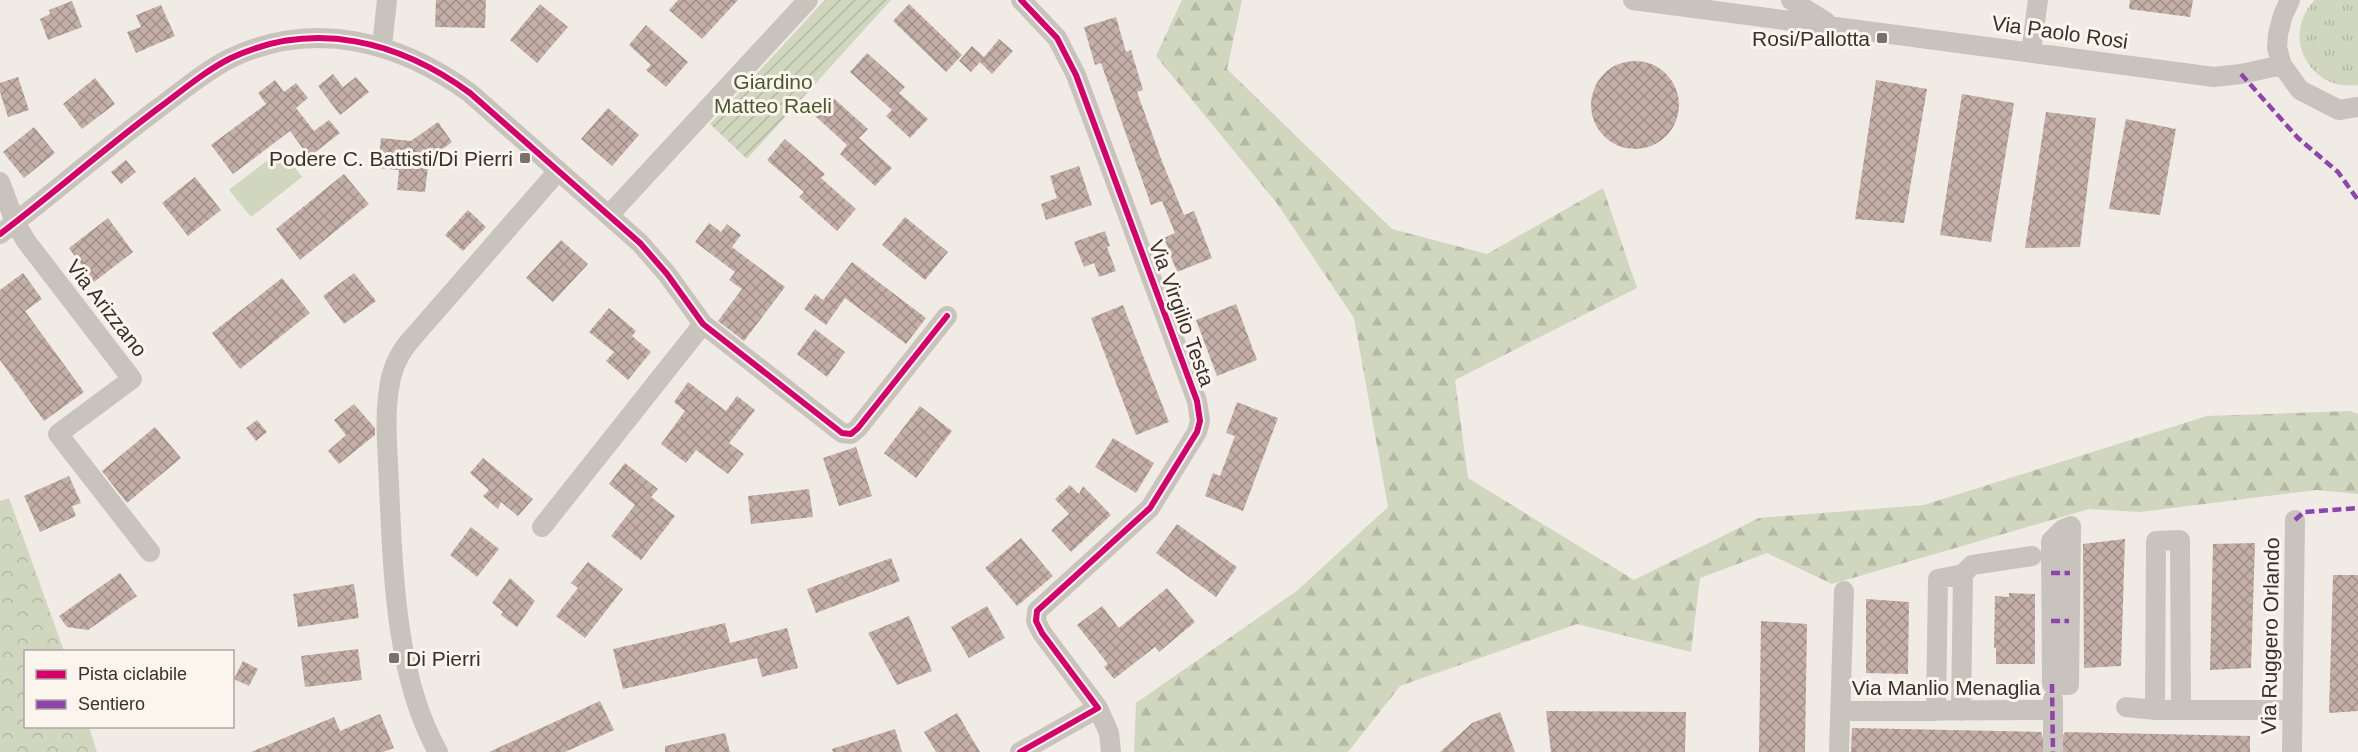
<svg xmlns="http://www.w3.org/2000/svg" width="2358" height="752" viewBox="0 0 2358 752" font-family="Arial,sans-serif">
	<defs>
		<pattern id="grass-tufts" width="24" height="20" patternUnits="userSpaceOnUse" patternTransform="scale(1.5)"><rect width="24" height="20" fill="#d1d6bf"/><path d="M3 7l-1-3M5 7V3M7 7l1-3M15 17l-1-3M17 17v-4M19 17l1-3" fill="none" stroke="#b4b8a4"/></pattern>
		<pattern id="forest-firs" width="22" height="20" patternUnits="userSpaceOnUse" patternTransform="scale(1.5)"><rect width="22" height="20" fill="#d1d6bf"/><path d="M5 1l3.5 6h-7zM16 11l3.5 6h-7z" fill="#b4b8a4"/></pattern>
		<pattern id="park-crowns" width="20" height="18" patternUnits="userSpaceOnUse" patternTransform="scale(1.5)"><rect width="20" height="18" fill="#d1d6bf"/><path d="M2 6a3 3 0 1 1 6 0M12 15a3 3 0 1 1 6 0" fill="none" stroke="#b4b8a4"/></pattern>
		<pattern id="garden-furrows" width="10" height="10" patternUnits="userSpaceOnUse" patternTransform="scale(1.5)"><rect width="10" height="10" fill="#d1d6bf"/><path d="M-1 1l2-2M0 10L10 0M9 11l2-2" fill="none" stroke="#b4b8a4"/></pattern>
		<pattern id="building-cross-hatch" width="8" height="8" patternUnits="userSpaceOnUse" patternTransform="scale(1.5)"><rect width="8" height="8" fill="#c3afa7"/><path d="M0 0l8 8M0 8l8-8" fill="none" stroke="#a08f88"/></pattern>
	</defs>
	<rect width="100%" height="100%" fill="#f0ebe5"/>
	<path fill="url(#grass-tufts)" d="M2315 0H2358V85C2309 92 2280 35 2315 0Z"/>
	<path fill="url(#forest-firs)" d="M1182 0H1242L1227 69 1392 229 1487 254 1603 188 1637 288 1455 380 1468 478 1634 580 1759 518 1924 505 2207 416 2350 411 2358 414V494L2317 490 2140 512 2089 509 1832 584 1767 553 1700 578 1691 652 1577 624 1400 686 1348 752H1134L1136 703 1298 590 1388 507 1354 318 1276 202 1156 56Z"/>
	<path fill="url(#park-crowns)" d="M9 498 64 651 26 652V726L89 727 97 752H0V501Z"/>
	<path fill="url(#garden-furrows)" d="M825 0H891L747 159 710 124Z"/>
	<path fill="#d1d6bf" d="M281 150 302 177 251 217 229 190Z"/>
	<path fill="url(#building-cross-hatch)" d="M436 0H486L485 28 435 27Z
		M678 0H738L702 39 669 10Z
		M2130 0H2193L2190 17 2129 9Z
		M72 1 82 27 48 40 40 19 50 14 49 10Z
		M540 4 568 27 537 63 510 40Z
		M909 4 962 55 946 72 893 21Z
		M161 5 175 36 136 53 127 32 141 27 136 15Z
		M1116 17 1126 52 1131 50 1143 90 1137 92 1163 164 1184 215 1194 211 1212 258 1177 272 1164 238 1175 233 1162 201 1151 205 1101 63 1095 65 1084 27Z
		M646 25 688 62 666 87 646 70 651 65 629 45Z
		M999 39 1013 51 992 74 980 62 971 72 959 61 972 46 984 57Z
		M867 53 905 87 899 93 928 119 910 138 886 116 892 110 850 72Z
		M1591 105a44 44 0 1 1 88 0a44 44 0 1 1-88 0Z
		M333 74 343 87 356 77 369 92 340 115 318 86Z
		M18 77 29 110 8 117 0 92V83Z
		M95 78 115 104 82 129 63 104Z
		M275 80 284 92 296 83 308 98 296 108 314 131 329 120 340 133 309 157 290 131 233 174 211 145 266 104 258 93Z
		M1876 80 1927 89 1904 223 1855 219Z
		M1962 94 2014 103 1991 242 1940 235Z
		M830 95 868 129 859 138 892 168 875 186 840 154 847 145 813 114Z
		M608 108 639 135 612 166 581 139Z
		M2046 112 2096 118 2080 247 2025 248Z
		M2126 119 2176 129 2160 215 2109 209Z
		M438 122 452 142 429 159 425 192 397 190 399 170 378 168 381 138 411 141Z
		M34 127 55 153 24 178 3 152Z
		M785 139 825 174 821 178 856 209 837 231 799 197 804 192 767 160Z
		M126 160 136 172 121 184 111 172Z
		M1079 166 1092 205 1046 220 1041 204 1057 198 1050 176Z
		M344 174 369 204 300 260 276 229Z
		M195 177 221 210 188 236 162 203Z
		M468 210 486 227 463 251 445 235Z
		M905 217 948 252 925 280 882 245Z
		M108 218 133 252 94 282 69 248Z
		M709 223 721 232 727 224 741 235 732 247 785 287 744 341 718 321 742 289 729 280 735 272 695 242Z
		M1105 231 1110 246 1107 247 1116 271 1099 277 1094 263 1084 267 1074 242Z
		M561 240 588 264 553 302 526 278Z
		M852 262 926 318 906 344 845 298 826 325 804 309 815 294 823 300Z
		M23 273 42 299 25 311 84 392 44 421 0 360V290Z
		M354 273 376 301 344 324 323 296Z
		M282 278 310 313 240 369 212 333Z
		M1236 304 1257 360 1217 376 1196 320Z
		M1123 305 1169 422 1136 435 1091 318Z
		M609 308 636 331 632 336 651 352 628 380 606 361 614 352 589 332Z
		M815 329 845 352 827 377 797 354Z
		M688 382 726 411 737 396 755 410 729 443 744 454 728 474 696 450 686 463 661 444 685 411 674 402Z
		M1237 402 1278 418 1243 511 1205 496 1213 473 1220 476 1235 436 1226 433Z
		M354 404 375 428V435L339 464 328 451 346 435 334 420Z
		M920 406 952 431 916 478 884 453Z
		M257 420 267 432 256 441 246 428Z
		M155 427 181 458 127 503 102 471Z
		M1113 438 1154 463 1136 493 1095 467Z
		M856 447 872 496 839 506 823 458Z
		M483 458 533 499 518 516 501 502 498 509 483 496 489 490 470 473Z
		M625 463 658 489 651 497 675 516 641 560 611 536 635 505 609 484Z
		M69 476 81 503 72 506 76 516 40 532 24 496Z
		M1070 485 1079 494 1083 486 1111 515 1071 552 1051 530 1069 514 1055 499Z
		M809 489 813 517 751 524 748 496Z
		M1177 524 1237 567 1216 597 1156 553Z
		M471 527 499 549 477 577 450 555Z
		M1021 538 1053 576 1017 606 985 568Z
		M2125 539 2121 666 2084 668 2083 544Z
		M2255 543 2251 668 2210 670 2213 544Z
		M891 558 900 581 816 613 807 589Z
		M588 562 623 589 585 638 556 616 578 588 571 583Z
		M120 573 137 596 88 630 67 627 59 616Z
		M2333 575H2358V711L2329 713Z
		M510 578 535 601 517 627 501 615 503 612 492 603Z
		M354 584 359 618 298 627 293 594Z
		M1167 588 1195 622 1159 652 1155 647 1114 679 1104 667 1108 664 1077 625 1102 606 1119 628Z
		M2009 593 2035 594V664H1996V648H1994L1995 596 2009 597Z
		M1866 599 1909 602 1908 674 1866 673Z
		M987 606 1005 638 969 658 951 627Z
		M909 616 932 671 897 685 868 633Z
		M1761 621 1807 624 1805 752H1759Z
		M725 623 730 643 787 628 798 668 762 677 757 658 623 689 613 649Z
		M358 649 362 680 305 687 301 656Z
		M243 661 258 669 249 686 234 679Z
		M600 701 614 730 565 752H489Z
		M1546 711 1686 712 1685 752H1551Z
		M1500 712 1515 752H1440L1472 723Z
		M957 713 980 752H936L924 732Z
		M380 714 394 748 383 752H251L334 717 340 731Z
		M1852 728 2041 732 2043 738 2052 744 2059 742 2065 732 2250 736V752H1851Z
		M895 729 902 752H833L832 749Z
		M725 733 730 752H665V746Z"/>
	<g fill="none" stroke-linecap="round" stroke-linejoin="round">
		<path stroke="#ccc6c0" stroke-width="20" stroke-dasharray="20 10" stroke-linecap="butt" d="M2053 732V752"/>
		<path stroke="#c9c3be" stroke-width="20" d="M1633 0 2214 77 2241 74 2282 65
			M1791 0 1826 22
			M2290 0 2283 15 2278 34 2277 48 2282 65 2300 90 2339 110 2358 107
			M382 46 387 0
			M2031 52 2038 0
			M0 182 15 222 26 241 132 379 58 434 150 552
			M609 215 808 0
			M0 234C54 193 105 148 160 107 183 90 205 71 231 58 314 19 399 41 470 93L640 243 667 274 703 324 842 433 851 434 858 428 947 316
			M2071 526 2069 685 2052 684 2051 541 2063 529Z
			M542 527 703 324
			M1963 574 1972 565 2032 556
			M2053 699V732
			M2126 707 2155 710H2292
			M1098 708 1109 733 1111 752
			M2155 710 2156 541 2180 540 2181 710
			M1840 711 2053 710
			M1936 711 1938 579 1963 574 1961 711
			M438 752C395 676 393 570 389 485 388 453 384 420 389 389 391 371 397 357 408 343L558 171
			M1020 752 1098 708 1042 633 1036 621 1037 611 1150 508 1197 432 1200 421 1197 401 1076 75 1057 38 1021 0
			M1839 752 1844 591
			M2292 752 2295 520"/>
		<path stroke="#8e44ad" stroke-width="4.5" stroke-dasharray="9 4.5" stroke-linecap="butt" d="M2241 74 2298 138 2338 172 2358 200
			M2295 520 2304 512 2358 508
			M2051 573H2070
			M2051 621H2069
			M2052 684 2053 752"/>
		<defs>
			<path id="cycleway" d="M0 234C54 193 105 148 160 107 183 90 205 71 231 58 314 19 399 41 470 93L640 243 667 274 703 324 842 433 851 434 858 428 947 316
				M1020 752 1098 708 1042 633 1036 621 1037 611 1150 508 1197 432 1200 421 1197 401 1076 75 1057 38 1021 0"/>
		</defs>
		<use href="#cycleway" stroke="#fbf5ee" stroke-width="10"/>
		<use href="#cycleway" stroke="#d6006c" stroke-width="6"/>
	</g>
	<g fill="#7a716c" stroke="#fbf5ee" stroke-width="2">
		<rect x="1876" y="32" width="12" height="12" rx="3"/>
		<rect x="519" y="152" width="12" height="12" rx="3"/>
		<rect x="388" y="652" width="12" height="12" rx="3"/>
	</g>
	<g text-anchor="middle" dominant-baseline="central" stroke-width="6" stroke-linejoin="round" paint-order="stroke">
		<g font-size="21" fill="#3b302b" stroke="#fbf5ee">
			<text transform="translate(2060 32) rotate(8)">Via Paolo Rosi</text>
			<text transform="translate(107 308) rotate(52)">Via Arizzano</text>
			<text transform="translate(1182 313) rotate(70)">Via Virgilio Testa</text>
			<text transform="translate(2270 636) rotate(-89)">Via Ruggero Orlando</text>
			<text x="1946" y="687">Via Manlio Menaglia</text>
		</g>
		<g font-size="21" fill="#3b302b" stroke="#fbf5ee" text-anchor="end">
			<text x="1870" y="38">Rosi/Pallotta</text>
			<text x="513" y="158">Podere C. Battisti/Di Pierri</text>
			<text x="406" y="658" text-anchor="start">Di Pierri</text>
		</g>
		<g font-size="21" fill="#4a5a2e" stroke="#fbf5ee">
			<text x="773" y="81">Giardino<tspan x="773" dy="24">Matteo Raeli</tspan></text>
		</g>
	</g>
	<rect x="24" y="650" width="210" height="78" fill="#fbf5ee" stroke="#aea6a0" stroke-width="1.5"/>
	<rect x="36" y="670" width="30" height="9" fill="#d6006c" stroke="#aea6a0" stroke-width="1.5"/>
	<text x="78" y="680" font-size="18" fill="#3b302b">Pista ciclabile</text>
	<rect x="36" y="700" width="30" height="9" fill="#8e44ad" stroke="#aea6a0" stroke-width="1.5"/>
	<text x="78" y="710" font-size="18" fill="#3b302b">Sentiero</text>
</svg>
